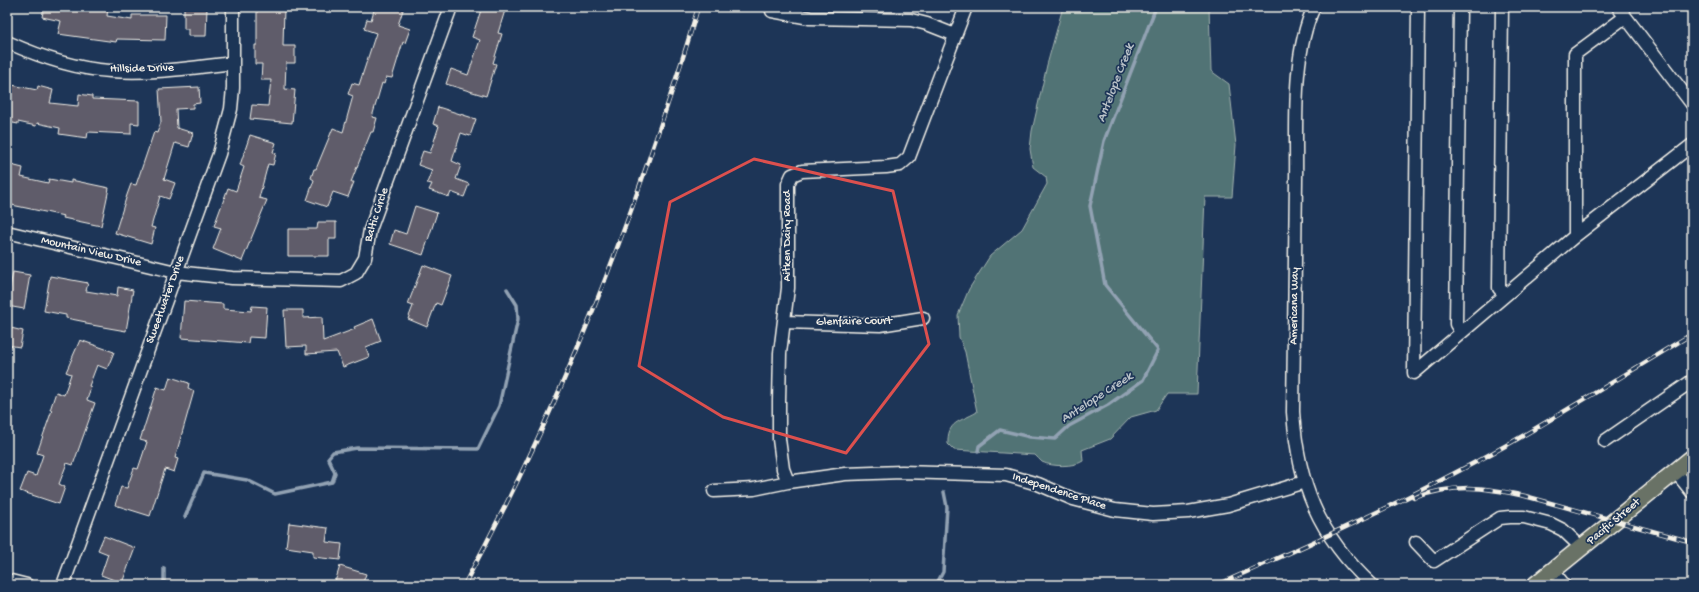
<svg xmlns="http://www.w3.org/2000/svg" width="1699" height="592" viewBox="0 0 1699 592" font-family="'Gochi Hand',sans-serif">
	<rect width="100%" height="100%" fill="#1d3557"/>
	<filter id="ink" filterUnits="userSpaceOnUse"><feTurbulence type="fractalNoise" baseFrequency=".025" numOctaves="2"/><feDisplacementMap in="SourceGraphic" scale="8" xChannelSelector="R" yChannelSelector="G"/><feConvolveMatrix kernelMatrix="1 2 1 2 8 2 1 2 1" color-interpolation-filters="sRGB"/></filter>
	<g filter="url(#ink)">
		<path fill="#517374" stroke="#a2b2ae" d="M1063 7H1209L1211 71 1229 84 1236 145 1232 197H1205L1197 394H1167L1156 410 1131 417 1110 439 1082 450 1083 461C1074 467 1052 467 1042 462 1040 460 1037 457 1035 455L954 450 948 444C947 421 960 422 977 412L965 352 959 337 958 315 969 289 990 256 1022 229 1047 184 1046 177 1033 167 1030 149 1032 131 1047 65Z"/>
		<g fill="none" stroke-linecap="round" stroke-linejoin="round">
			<path stroke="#92a2b3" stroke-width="3.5" d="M978 451 979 446 1000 430 1030 437 1055 439 1069 426 1108 405 1143 380 1158 350 1105 285 1090 206 1104 141 1156 7
				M185 517 204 473 247 480 275 494 332 482 335 473 328 458 333 452 357 448 478 449 499 406 518 319 517 305 507 289
				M164 585V568
				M936 585 943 572 947 507 944 492"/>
		</g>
		<path fill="#5f5c6b" stroke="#f4f1e8" d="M44 7H108L107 16 132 20V15H166L165 40 117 39 116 42 58 34 61 21 42 17Z
			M184 7H207L206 36H188V29H184Z
			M261 7H284L283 46H295V63H286L285 89 295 90 292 123 250 119 252 105 268 106 271 80H261L262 64H255V45H257V9H261Z
			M375 7H404L398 25 410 29 405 43 403 42 392 78 386 77 384 84 382 83 372 117 377 118 373 132H371L351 182H354L348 197 333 192 327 207 307 200 314 180 311 178 314 169H316L333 128 343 132 353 96 348 94 352 83 359 85 376 33 364 29 367 19 371 20Z
			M482 7H506L498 33 502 34 493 63 496 64 486 96 446 84 451 69 468 75 480 40 472 37Z
			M7 84 37 90 38 86 53 90 50 103 78 106 79 94 92 96V99L139 101V124L131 123V134L88 132 87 138 59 134 60 128 37 123 36 126 18 122V124L8 122 9 117H7Z
			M199 87 200 103 193 104V108L176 109 177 128 193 133 189 147 175 143 164 179 175 183 169 199 160 196 151 227 155 228 151 244 115 233 127 195 131 184 136 185 154 132 157 133 161 122 159 89Z
			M438 107 476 119 470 136 461 133 452 161 461 165 456 179 469 184 464 197 451 192 449 197 429 190 432 184 427 183 432 170 418 165 423 151 430 153 439 126 433 124Z
			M250 135 276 143 273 152 276 153 273 165 268 164 259 198 267 200 242 261 213 249 221 228 214 226 228 188 236 191 244 167 240 165Z
			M7 164 23 168 21 177 48 183 49 179 71 183V180L109 188 101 226 63 218 64 216 7 204Z
			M415 206 437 213 423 255 390 244 394 230 406 234Z
			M318 222H336V239H329V256H288V229H317Z
			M423 265 452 276 441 305 436 303 427 327 408 319 413 306 408 304Z
			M13 272 30 275 24 309 7 306V287L10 288Z
			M50 276 88 283 86 291 117 296 118 287 133 290 126 331 86 324V322L66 318V315L44 311Z
			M184 301 223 304V309L251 311 252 306 267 307 265 338 249 337 248 343 181 338Z
			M284 310H303V318L322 317 323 341 355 329 354 327 373 319 381 341 366 347 369 357 343 367 337 352 306 354V346L286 347Z
			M7 327 23 331 20 347 7 345Z
			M80 340 114 352 107 369 97 365 89 386 91 387 87 400 95 403 73 465 67 463 59 484 65 487 59 504 20 491 27 473 36 476 43 455 37 453 52 410H50L56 392 64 395 71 374 66 372Z
			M170 377 189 383 188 388 194 391 175 458 178 459 174 472 165 469 150 516 115 505 121 487 127 488 134 468 138 469 147 442 140 440 157 387 166 390Z
			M289 523 328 528 326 542 342 544 340 560 313 557V551L286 547Z
			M104 536 135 548 122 583 101 575 108 554 98 550Z
			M340 566 366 574 362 585H334Z"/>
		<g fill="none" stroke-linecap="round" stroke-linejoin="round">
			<defs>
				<path id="minor" d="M1314 7C1291 56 1297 127 1296 181 1295 258 1294 335 1293 412 1298 484 1318 535 1372 585
					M1460 7 1456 324 1461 332
					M1502 7 1499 288 1505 295
					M1618 7 1692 104
					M772 11 810 18 911 20 927 24 955 35
					M1625 17 1575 54V236L1692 145
					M7 42C38 56 77 69 110 71 151 74 192 68 233 63
					M7 232 176 272 232 278 341 281 356 273 365 258 370 230 451 7
					M785 322 880 325 923 318
					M1414 373 1418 7
					M1414 373 1575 236
					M1605 441 1692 381
					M1675 471 1692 492
					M788 482 783 469 779 439V401L780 353 788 288V184L792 175 802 171 886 167 900 165 909 157 966 7
					M714 491 754 489 788 482 845 474 902 472 1006 475 1038 484 1073 499 1115 510 1153 514 1188 512 1228 505 1305 482
					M1416 542 1434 561 1500 518 1510 517H1524L1551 524 1563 530 1582 548
					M1553 571 1564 585
					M7 580 27 585
					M62 585 64 582 219 154 231 109 233 88V7"/>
				<path id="major" d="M1535 585 1692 458"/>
			</defs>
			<use href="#minor" stroke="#f4f1e8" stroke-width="15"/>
			<use href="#major" stroke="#f4f1e8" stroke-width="19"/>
			<use href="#minor" stroke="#1d3557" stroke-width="12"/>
			<use href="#major" stroke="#697266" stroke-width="16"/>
			<defs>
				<path id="rail" d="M1414 498C1455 483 1484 487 1525 496L1692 542
					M464 585C538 449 599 306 649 159 666 109 684 58 698 7
					M1217 585C1315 542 1412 498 1505 446 1569 410 1630 371 1692 334"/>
			</defs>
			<use href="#rail" stroke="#f4f1e8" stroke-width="4.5"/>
			<use href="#rail" stroke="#1d3557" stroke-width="3" stroke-dasharray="9" stroke-linecap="butt"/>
		</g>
	</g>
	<path fill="none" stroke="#dc504e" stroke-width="3" stroke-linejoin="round" d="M754 159 893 191 929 344 846 453 723 417 639 366 670 202Z"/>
	<g text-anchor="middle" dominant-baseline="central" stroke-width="3.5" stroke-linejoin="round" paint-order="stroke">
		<g font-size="12" fill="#f4f1e8" stroke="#1d3557">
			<text transform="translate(142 69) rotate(-1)">Hillside Drive</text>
			<text transform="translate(377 215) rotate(-72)">Baltic Circle</text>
			<text transform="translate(788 236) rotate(-90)">Aitken Dairy Road</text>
			<text transform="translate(91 252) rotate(13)">Mountain View Drive</text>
			<text transform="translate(166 300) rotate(-70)">Sweetwater Drive</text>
			<text transform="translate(1295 306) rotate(-89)">Americana Way</text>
			<text transform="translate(854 322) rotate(-1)">Glenfaire Court</text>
			<text transform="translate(1059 492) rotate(18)">Independence Place</text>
			<text transform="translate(1614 522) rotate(-40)">Pacific Street</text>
		</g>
		<g font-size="13" font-style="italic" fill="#bbc3c9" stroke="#1d3557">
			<text transform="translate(1116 83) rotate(-69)">Antelope Creek</text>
			<text transform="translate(1097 398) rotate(-33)">Antelope Creek</text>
		</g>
	</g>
	<rect width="1699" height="592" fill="none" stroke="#1d3557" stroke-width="24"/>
	<rect x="12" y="12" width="1675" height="568" fill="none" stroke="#f4f1e8" stroke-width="1.5" filter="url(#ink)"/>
</svg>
